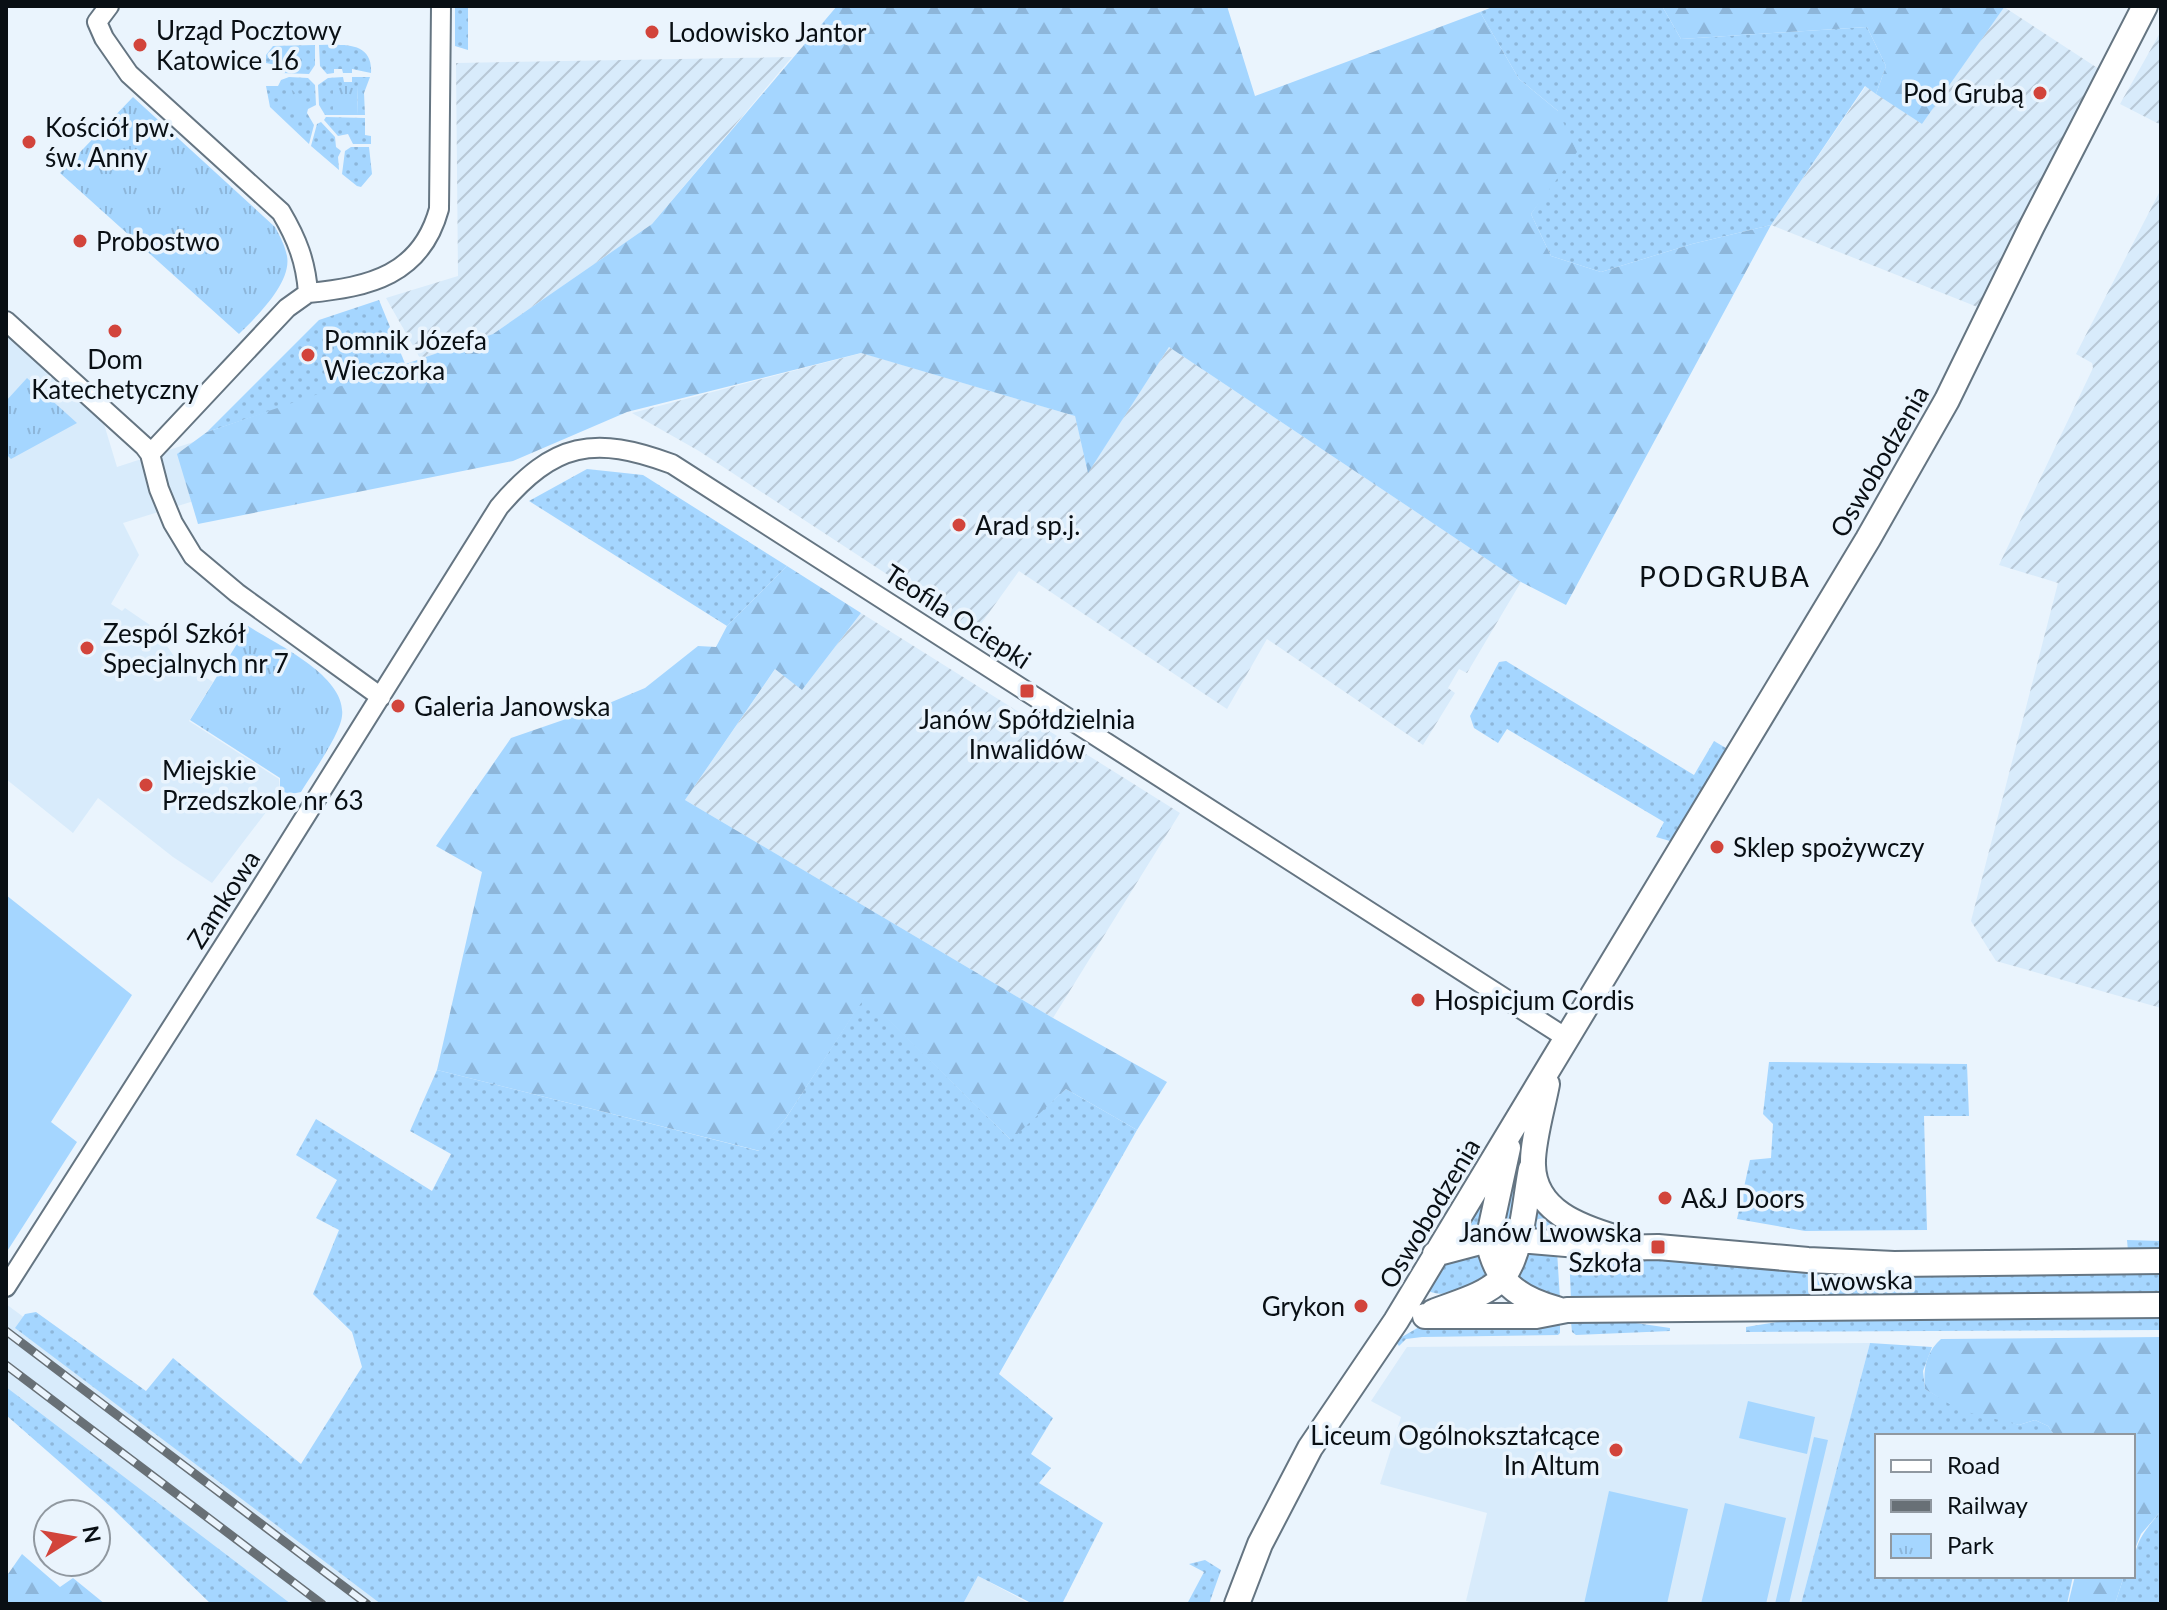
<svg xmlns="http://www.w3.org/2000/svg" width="2167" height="1610" viewBox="0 0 2167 1610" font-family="Lato,sans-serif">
	<defs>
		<pattern id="industrial-furrows" width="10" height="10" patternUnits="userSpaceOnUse" patternTransform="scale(2)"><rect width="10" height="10" fill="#d8ebfb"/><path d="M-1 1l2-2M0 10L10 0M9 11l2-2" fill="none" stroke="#b8c8d6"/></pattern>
		<pattern id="grass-dots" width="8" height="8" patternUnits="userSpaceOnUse" patternTransform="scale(2)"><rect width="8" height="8" fill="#a5d6ff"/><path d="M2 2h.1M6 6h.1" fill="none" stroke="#8db6da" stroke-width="1.8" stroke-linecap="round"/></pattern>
		<pattern id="forest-firs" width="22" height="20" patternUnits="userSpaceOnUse" patternTransform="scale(2)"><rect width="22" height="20" fill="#a5d6ff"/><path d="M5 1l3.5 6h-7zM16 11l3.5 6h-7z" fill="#8db6da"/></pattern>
		<pattern id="park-tufts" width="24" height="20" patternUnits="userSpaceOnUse" patternTransform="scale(2)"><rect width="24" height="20" fill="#a5d6ff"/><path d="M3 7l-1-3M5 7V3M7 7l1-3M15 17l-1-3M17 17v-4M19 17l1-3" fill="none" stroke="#8db6da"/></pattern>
	</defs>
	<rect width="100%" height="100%" fill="#eaf4fd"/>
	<path fill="#d8ebfb" d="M6 330 104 424 117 467 355 389 377 444 123 523 139 555 111 604 122 611 125 608 150 625 148 629 160 636 176 659 213 682 189 721 279 779 280 791 273 803 212 883 173 857 98 798 73 833 6 779Z
		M6 1304 409 1604H275L6 1397Z
		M1870 1343 1801 1604H1480L1466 1601 1487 1513 1380 1484 1401 1417 1371 1401 1407 1347Z
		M978 1576 1030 1604H963Z"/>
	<path fill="url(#industrial-furrows)" d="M2004 7 2102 71 1980 308 1771 225 1866 86 1922 124Z
		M2161 31V125L2120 104Z
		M792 57 652 224 493 334 421 360 386 298 458 276 456 63Z
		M2161 189V1008L1996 961 1971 921 2058 583 1999 565 2093 368 2092 363 2076 354Z
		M1169 347 1521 582 1467 673 1459 669 1448 688 1455 693 1423 745 1267 639 1227 709 1019 571 975 632 699 451 632 413 862 353 1075 416 1088 472Z
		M861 613 1180 813 1053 1018 685 800 776 668 802 690Z"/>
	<path fill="url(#grass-dots)" d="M455 6H468V50L455 46Z
		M1495 6H1662L1681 39 1867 27 1886 66 1876 94 1865 86 1771 225 1692 244 1601 272 1551 256 1531 214 1545 193 1558 111 1519 79 1480 12Z
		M315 45V65L309 74 281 73 276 65 266 63V55L273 46Z
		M319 45C343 45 373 41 371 73L352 69V73H343L342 69H334V73L327 74 320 66Z
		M289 77 308 78 315 85 316 105 308 109 307 113 314 125 309 144 270 107 266 86H278L281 80Z
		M343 77 344 82H352V77H370L364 93 365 115H358L357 86H333V115H325L319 105 318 85 328 78Z
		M326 117 365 118V135L371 136V144H353L348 134 338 136 324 120Z
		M321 122 335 137 336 147 341 151 338 157 339 170 311 146 317 124Z
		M351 147H369L372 174 361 187 357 186 342 174 345 151Z
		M379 300 406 366 207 432 319 320Z
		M587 469 643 475 787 566 727 626 529 501Z
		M1506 661 1694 775 1714 741 1731 751 1678 839 1670 841 1656 837 1664 822 1507 729 1498 743 1474 728 1470 716 1499 662Z
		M865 996 1010 1139 1066 1089 1137 1130 999 1374 1053 1418 1031 1454 1051 1468 1039 1483 1103 1523 1062 1604H1033L978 1576 963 1604H381L15 1328 25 1314 36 1312 146 1391 173 1358 301 1464 362 1367 352 1332 313 1294 339 1230 316 1218 337 1180 296 1155 316 1119 432 1191 451 1154 410 1131 437 1070 759 1151 786 1118Z
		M1769 1062 1967 1064 1969 1116H1924L1927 1230 1805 1231 1737 1219 1750 1160 1771 1158 1773 1124 1763 1114Z
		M1521 1136 1529 1138 1512 1231 1501 1232 1514 1161Z
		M1490 1175 1483 1230 1453 1237Z
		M1537 1203 1561 1224 1557 1235 1536 1230Z
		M2127 1240 2161 1241V1250L2128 1251Z
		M1478 1247 1491 1271C1476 1286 1443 1303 1424 1288L1439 1264Z
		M1529 1250 1557 1251 1560 1299 1522 1281 1519 1277Z
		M1569 1252 2161 1271V1294L1571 1300Z
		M2161 1314V1330L1746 1332V1327L1795 1319Z
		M1560 1321V1333L1558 1335 1422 1337 1406 1339 1399 1346 1395 1341 1426 1323Z
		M1622 1321 1670 1328V1331L1576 1335 1572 1332 1571 1322Z
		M1870 1343 1932 1347 1923 1371 1925 1389 1946 1401 2019 1425 2035 1420 2048 1426 2055 1436H1877V1576H2073L2067 1604H1801Z
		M6 1387 291 1604H211L111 1507 6 1415Z
		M2161 1511V1604H2115L2124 1576H2133C2133 1545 2141 1535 2161 1511Z
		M1205 1560 1221 1570 1209 1604H1187L1204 1572 1189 1564Z"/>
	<path fill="url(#forest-firs)" d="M837 6H1227L1255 96 1480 12 1519 79 1558 111 1577 152 1531 214 1551 256 1601 272 1692 244 1771 225 1566 605 1521 582 1169 347 1088 473 1075 416 861 353 627 412 513 461 198 524 177 454 207 432 493 334 652 224Z
		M1662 6H2005L1922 124 1876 94 1886 66 1867 27 1681 39Z
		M787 566 861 613 802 690 775 669 685 800 1053 1018 1167 1082 1137 1130 1066 1089 1011 1140 865 997 786 1118 760 1151 437 1070 482 872 436 846 511 738 595 709 645 688 698 646 716 647 727 626Z
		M2161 1337V1511L2141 1534 2133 1554V1436H2055L2048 1426 2035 1420 2019 1425 1959 1410 1925 1389C1923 1369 1926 1352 1941 1339Z
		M22 1554 60 1587 73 1578 105 1604H10L6 1600V1577Z
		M2075 1576H2124L2115 1604H2068Z"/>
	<path fill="url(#park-tufts)" d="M333 86H357L358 115H333Z
		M292 90 308 104 298 116 282 102Z
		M133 97 275 227C280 236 285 246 287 256 292 283 256 317 239 334L60 173Z
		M27 378 77 423 11 459 6 454V401Z
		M248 626C276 644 347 676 342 716 340 735 312 774 301 792L291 794 280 791V778L190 720Z"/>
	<path fill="#a5d6ff" d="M6 895 132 995 51 1122 77 1142 6 1253Z
		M1748 1401 1815 1417 1807 1454 1739 1438Z
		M1814 1437 1828 1440 1789 1604H1775Z
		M1609 1491 1688 1509 1667 1604H1584Z
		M1725 1503 1786 1518 1766 1604H1701Z"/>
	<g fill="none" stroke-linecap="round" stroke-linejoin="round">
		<defs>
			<path id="street" d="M109 6 97 22 104 38 129 74 281 212C297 239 306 262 308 293
				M308 293 287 308 150 454 159 489 173 523 193 556 237 593 381 697
				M308 293C370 287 421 275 439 209L441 6
				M6 321 144 446 150 454
				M6 1287 258 892 499 507C554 442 594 435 672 464L1568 1039"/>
			<path id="secondary" d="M1547 1084C1543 1106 1532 1143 1533 1165 1534 1211 1580 1227 1617 1238
				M1508 1148 1488 1240C1496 1282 1517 1298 1557 1309
				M1435 1254 1488 1240H1518L1613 1248 1658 1247 1808 1260 1894 1264 2161 1261
				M1433 1312C1455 1303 1485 1296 1501 1279 1522 1258 1525 1198 1531 1169
				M1425 1316H1536L1567 1310 2161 1305
				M1237 1604 1260 1544 1310 1448 1396 1321 1868 539 1947 400 2032 226 2145 6"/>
		</defs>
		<use href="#street" stroke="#657582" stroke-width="22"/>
		<use href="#secondary" stroke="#657582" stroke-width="28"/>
		<use href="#street" stroke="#fff" stroke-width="18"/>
		<use href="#secondary" stroke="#fff" stroke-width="24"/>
		<defs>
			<path id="rail" d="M6 1331 367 1604
				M6 1365 322 1604"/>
		</defs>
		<use href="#rail" stroke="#687076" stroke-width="9"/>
		<use href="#rail" stroke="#eaf4fd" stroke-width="6" stroke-dasharray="18" stroke-linecap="butt"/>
	</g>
	<g fill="#d2443b" stroke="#eaf4fd" stroke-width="3">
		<circle cx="652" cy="32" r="8"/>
		<circle cx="140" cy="45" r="8"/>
		<circle cx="2040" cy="93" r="8"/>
		<circle cx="29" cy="142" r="8"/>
		<circle cx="80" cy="241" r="8"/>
		<circle cx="115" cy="331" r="8"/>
		<circle cx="308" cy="355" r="8"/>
		<circle cx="959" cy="525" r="8"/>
		<circle cx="87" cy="648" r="8"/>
		<rect x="1019" y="683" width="16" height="16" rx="4"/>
		<circle cx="398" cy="706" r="8"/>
		<circle cx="146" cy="785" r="8"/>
		<circle cx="1717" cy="847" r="8"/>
		<circle cx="1418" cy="1000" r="8"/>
		<circle cx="1665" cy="1198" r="8"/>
		<rect x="1650" y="1239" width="16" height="16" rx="4"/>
		<circle cx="1361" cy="1306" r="8"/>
		<circle cx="1616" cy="1450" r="8"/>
	</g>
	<g text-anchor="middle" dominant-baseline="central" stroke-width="7" stroke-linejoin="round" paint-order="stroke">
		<g font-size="26" fill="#090f14" stroke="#eaf4fd" text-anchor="start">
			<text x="156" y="30">Urząd Pocztowy<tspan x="156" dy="30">Katowice 16</tspan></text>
			<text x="668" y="32">Lodowisko Jantor</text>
			<text x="2024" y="93" text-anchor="end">Pod Grubą</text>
			<text x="45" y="127">Kościół pw.<tspan x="45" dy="30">św. Anny</tspan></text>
			<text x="96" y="241">Probostwo</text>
			<text x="324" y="340">Pomnik Józefa<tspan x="324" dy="30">Wieczorka</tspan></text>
			<text x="115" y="359" text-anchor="middle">Dom<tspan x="115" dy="30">Katechetyczny</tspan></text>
			<text x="975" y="525">Arad sp.j.</text>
			<text x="103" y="633">Zespól Szkół<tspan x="103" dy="30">Specjalnych nr 7</tspan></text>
			<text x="414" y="706">Galeria Janowska</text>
			<text x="1027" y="719" text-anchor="middle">Janów Spółdzielnia<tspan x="1027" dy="30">Inwalidów</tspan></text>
			<text x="162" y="770">Miejskie<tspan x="162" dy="30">Przedszkole nr 63</tspan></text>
			<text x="1733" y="847">Sklep spożywczy</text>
			<text x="1434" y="1000">Hospicjum Cordis</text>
			<text x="1681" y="1198">A&amp;J Doors</text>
			<text x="1642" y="1232" text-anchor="end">Janów Lwowska<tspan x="1642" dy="30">Szkoła</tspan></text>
			<text x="1345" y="1306" text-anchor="end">Grykon</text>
			<text x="1600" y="1435" text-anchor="end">Liceum Ogólnokształcące<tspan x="1600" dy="30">In Altum</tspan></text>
		</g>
		<g font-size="26" fill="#090f14" stroke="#eaf4fd">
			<text transform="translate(1879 461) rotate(-60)">Oswobodzenia</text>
			<text transform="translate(958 616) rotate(33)">Teofila Ociepki</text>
			<text transform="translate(223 899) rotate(-57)">Zamkowa</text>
			<text transform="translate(1429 1213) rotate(-59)">Oswobodzenia</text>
			<text transform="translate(1861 1280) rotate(-1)">Lwowska</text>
		</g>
		<g font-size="28" letter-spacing="2" fill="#090f14" stroke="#eaf4fd">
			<text x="1725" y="576">PODGRUBA</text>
		</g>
	</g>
	<rect width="2167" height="1610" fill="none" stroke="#090f14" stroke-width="16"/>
	<rect x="1875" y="1434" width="260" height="144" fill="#eaf4fd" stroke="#9098a0" stroke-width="2"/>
	<rect x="1891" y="1460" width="40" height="12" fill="#ffffff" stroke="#9098a0" stroke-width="2"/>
	<text x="1947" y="1474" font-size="24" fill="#090f14">Road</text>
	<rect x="1891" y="1500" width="40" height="12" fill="#687076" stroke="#9098a0" stroke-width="2"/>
	<text x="1947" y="1514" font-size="24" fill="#090f14">Railway</text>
	<rect x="1891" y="1534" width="40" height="24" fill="url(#park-tufts)" stroke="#9098a0" stroke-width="2"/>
	<text x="1947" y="1554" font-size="24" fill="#090f14">Park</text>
	<g transform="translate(72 1538) rotate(79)"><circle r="38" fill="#eaf4fd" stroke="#9098a0" stroke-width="2"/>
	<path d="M0-6L14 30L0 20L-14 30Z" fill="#d2443b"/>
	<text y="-12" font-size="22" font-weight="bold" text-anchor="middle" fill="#090f14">N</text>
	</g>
</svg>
